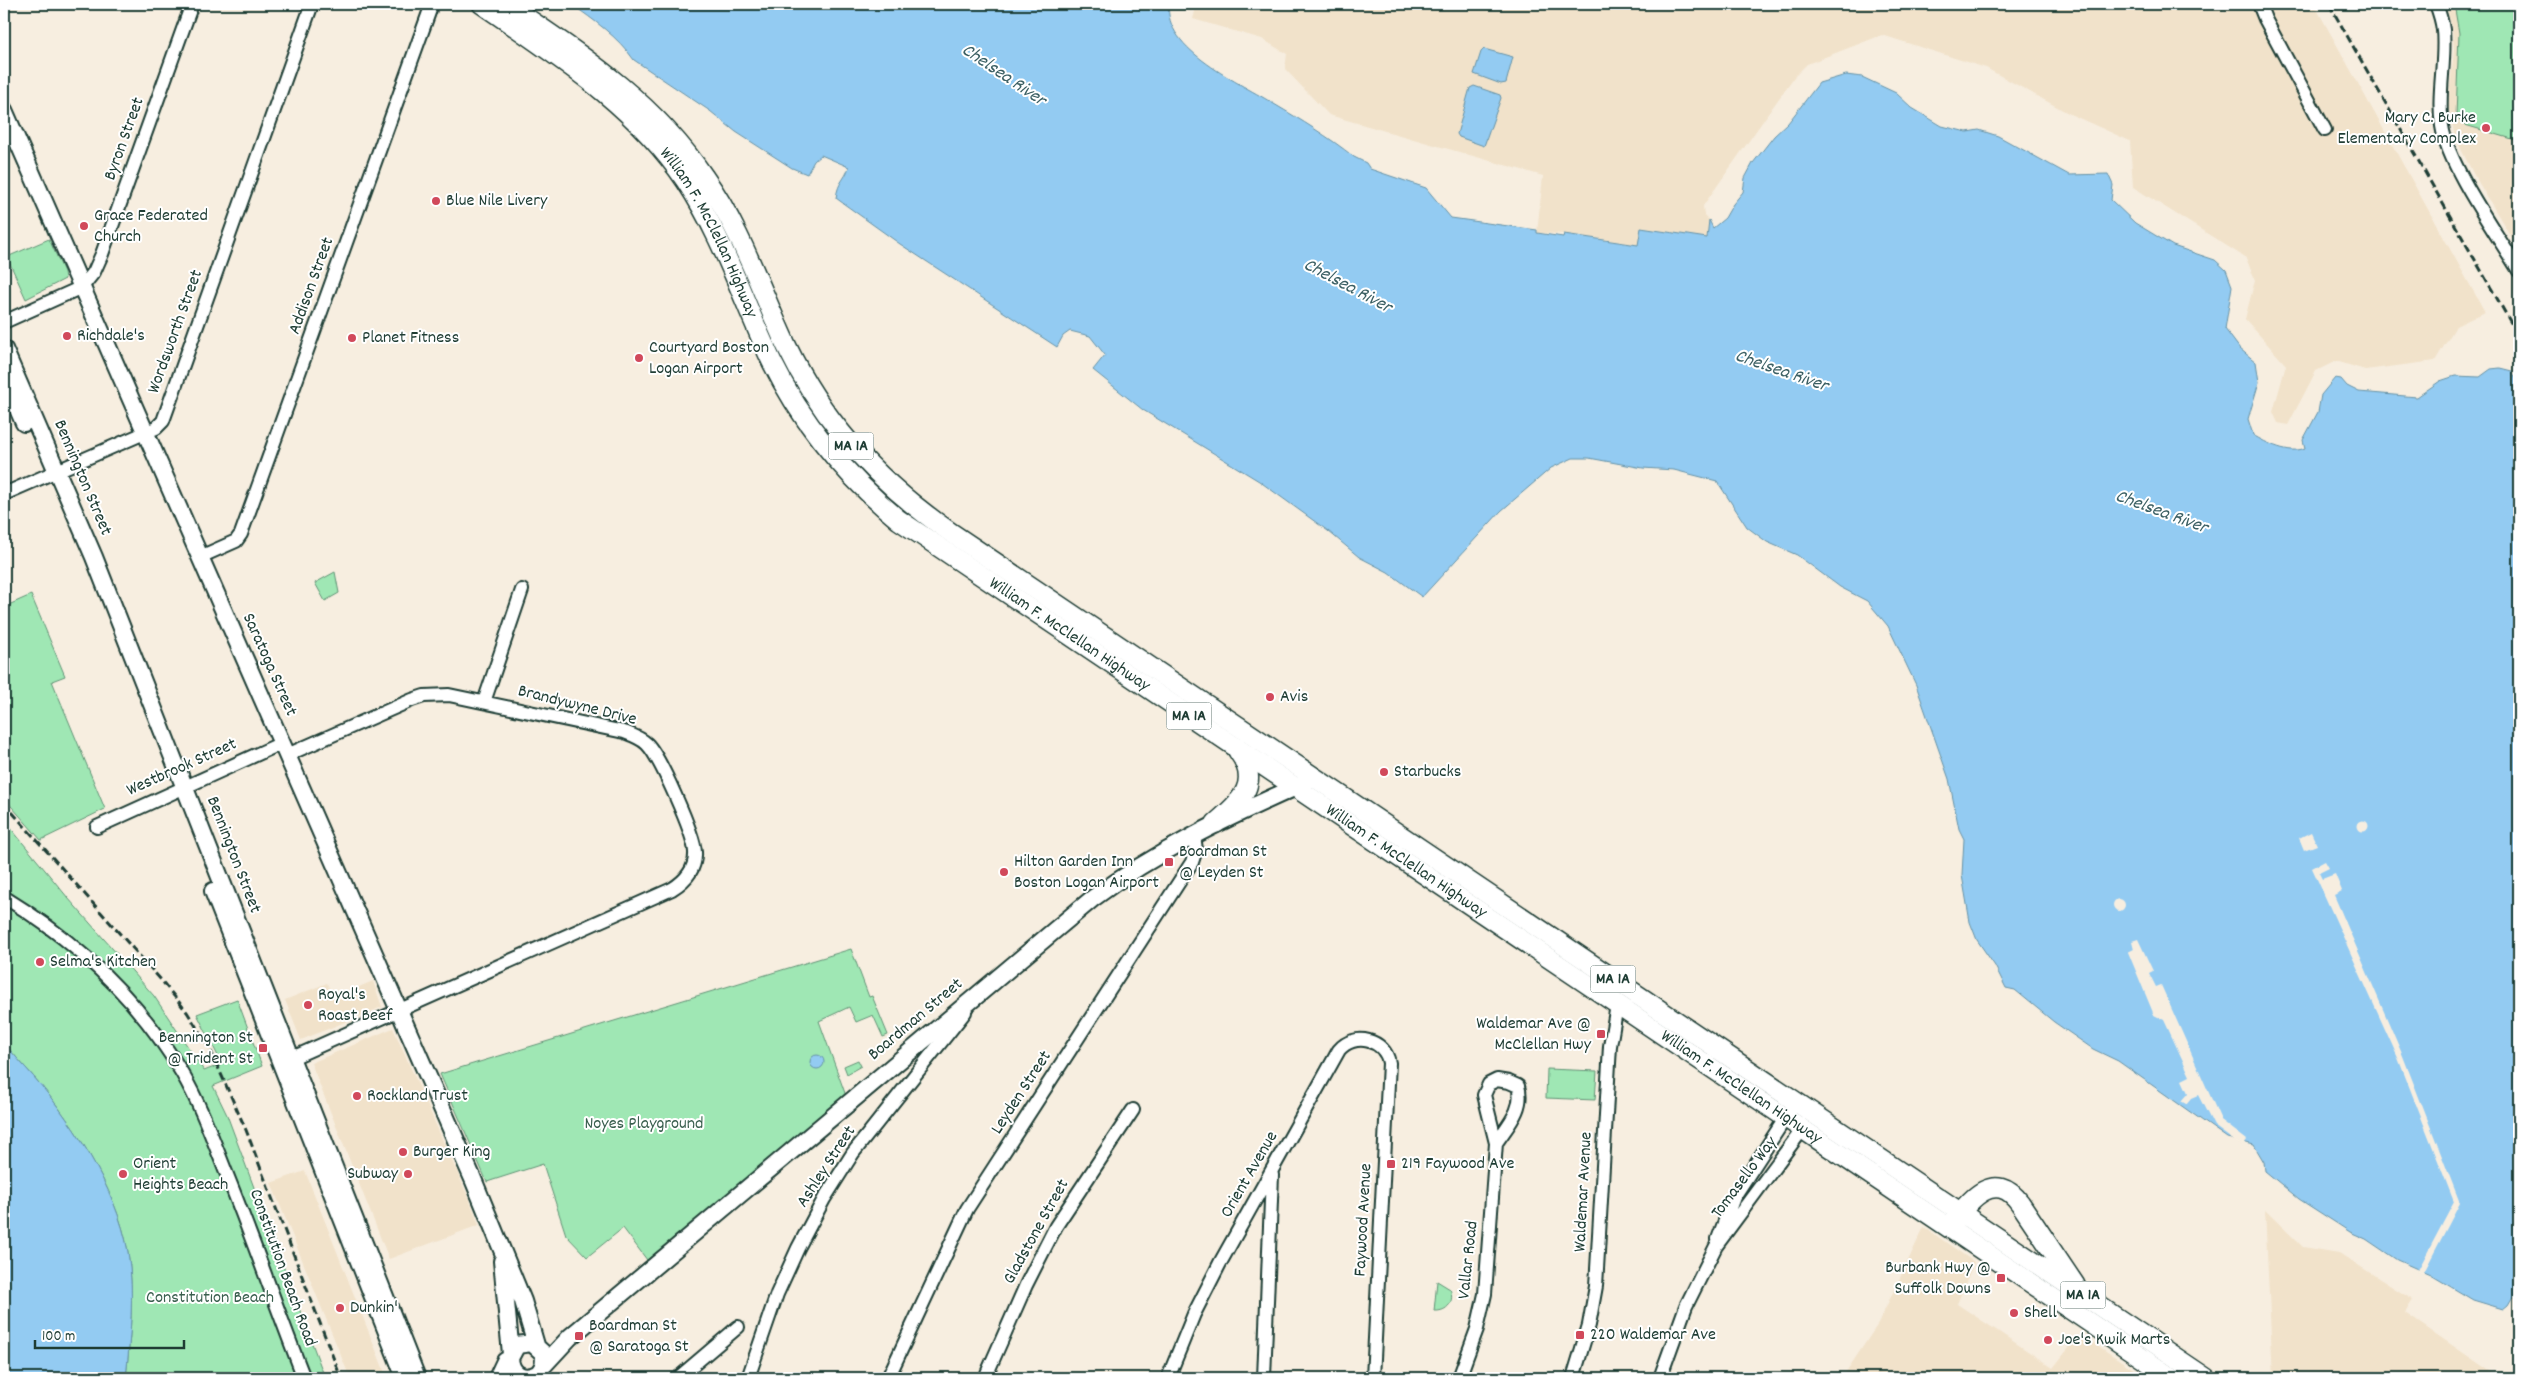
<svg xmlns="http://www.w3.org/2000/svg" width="2523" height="1382" viewBox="0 0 2523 1382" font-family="Dekko,sans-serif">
	<rect width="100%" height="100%" fill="#f7eee0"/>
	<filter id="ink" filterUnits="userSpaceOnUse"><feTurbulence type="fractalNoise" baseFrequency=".02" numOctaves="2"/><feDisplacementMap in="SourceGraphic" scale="10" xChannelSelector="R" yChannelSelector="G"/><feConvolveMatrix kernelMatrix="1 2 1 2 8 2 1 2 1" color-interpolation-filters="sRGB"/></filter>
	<g filter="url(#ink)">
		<path fill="#f1e2ca" d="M1197 4H2314L2485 312 2456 326 2435 361 2365 370 2336 361 2316 371 2288 425 2278 423 2273 412 2286 365 2245 319 2255 280 2246 258 2133 187 2130 141 2070 114 1986 68 1882 35 1807 64 1794 77 1703 206 1704 215 1709 220 1707 238 1641 228 1639 245 1564 234 1537 233 1543 176 1329 115 1285 69 1287 54 1262 39 1193 19Z
			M2445 4H2519V250L2474 175 2455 137 2448 105 2454 50 2452 27Z
			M373 981 382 1007 301 1040 285 1000 327 983 333 998Z
			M393 1028 470 1201 479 1225 389 1259 311 1063Z
			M305 1171 387 1378H350L271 1183Z
			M2265 1210 2303 1247 2339 1253 2413 1300 2405 1313 2500 1378H2273Z
			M1924 1227 1974 1262 1957 1304 2053 1368 2080 1334 2147 1378H1842L1878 1324Z"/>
		<path fill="#9fe7b4" stroke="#5f9274" d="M2454 4H2519V141L2465 125 2456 116 2459 33Z
			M49 239 64 272 65 279 26 299 7 257Z
			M335 572 339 593 325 601 315 583Z
			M31 595 65 676 52 681 105 809 41 840 4 798V607Z
			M4 820 68 898 154 996 204 1071 222 1064 197 1014 237 999 262 1066 213 1086 227 1115 325 1378H126C130 1337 135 1294 128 1252 117 1188 69 1115 25 1067 18 1060 12 1051 4 1045Z
			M851 949 869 997 872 996 888 1035 883 1037 873 1015 856 1022 849 1007 819 1021 846 1096 647 1260 623 1228 587 1257 566 1235 543 1164 487 1182 440 1074Z
			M858 1060 861 1066 847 1074 844 1066Z
			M1547 1069 1597 1071 1595 1100 1546 1098Z
			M1437 1281 1450 1289C1455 1301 1448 1312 1434 1311Z"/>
		<path fill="#93cbf2" stroke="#6592a6" d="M571 4H1169C1162 50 1243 84 1274 104 1301 120 1329 137 1354 157L1366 163 1370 169 1426 188 1451 218 1537 230V233L1563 237 1564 234 1638 245 1641 228 1707 238 1709 220 1713 228 1725 218 1733 204 1743 192 1745 178 1753 163 1774 136 1788 123 1819 83 1846 75 1862 77 1896 93 1912 108 1942 126 1967 132 1979 130 1998 136 2069 175 2108 174 2113 185 2111 200 2135 223 2173 246 2215 260 2226 270 2232 286 2225 329 2240 349 2256 362 2259 382 2248 419 2253 435C2266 443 2290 455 2305 448L2303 440 2318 412 2321 395 2335 378 2341 379 2347 386 2359 392 2417 397 2440 381 2455 376 2480 377 2491 369 2500 368 2512 371 2519 385V1286L2508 1305 2503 1309 2473 1300 2431 1275 2397 1260 2366 1239 2350 1232 2299 1199 2265 1171 2264 1162 2254 1145 2227 1138 2118 1061 2093 1049 2054 1022 2015 990 2006 988 1995 966 1977 940 1970 922 1962 875 1964 839 1959 829 1949 779 1916 685 1888 626 1867 601 1840 587 1797 555 1767 542 1747 527 1717 481 1674 470 1643 468 1589 458H1573L1551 468 1501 511 1422 597 1388 572 1359 557 1328 531 1259 481 1143 410 1093 370 1105 355 1090 336 1070 331 1063 336 1057 347 900 244 840 201 836 198C838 181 845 180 849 167L821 155 814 161 807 174 792 168 736 132 710 111 634 60C618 37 594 20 571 4Z
			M1484 49 1513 57 1506 83 1501 84 1474 74 1481 52Z
			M1474 86 1500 95 1501 98 1484 146 1459 137 1457 134 1470 88Z
			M4 1045C12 1051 18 1060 25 1067 69 1115 117 1188 128 1252 135 1294 130 1337 126 1378H4Z
			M810 1062a7 7 0 1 1 14 0a7 7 0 1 1-14 0Z"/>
		<path fill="#f7eee0" d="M2357.5 826a5.5 5.5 0 1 1 11 0a5.5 5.5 0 1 1-11 0Z
			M2311 832 2317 845 2304 850 2299 838Z
			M2325 861 2329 868 2319 873 2322 879 2335 874 2342 891 2334 895 2403 1056 2460 1203 2423 1274 2417 1272 2454 1202 2398 1058 2312 868Z
			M2113 905a6 6 0 1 1 12 0a6 6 0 1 1-12 0Z
			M2138 939 2153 971 2149 973 2156 987 2161 985 2221 1120 2247 1140 2245 1143 2251 1147 2237 1143 2214 1126 2198 1095 2191 1098 2186 1104 2181 1101 2188 1093 2182 1080 2190 1076 2164 1020 2154 1015 2128 952 2134 949 2132 941Z"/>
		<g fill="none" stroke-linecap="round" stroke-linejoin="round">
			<defs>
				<path id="minor" d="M2259 4 2265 19 2325 130
					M2436 4C2439 12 2442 21 2443 30 2446 62 2437 94 2442 126 2448 166 2497 234 2519 271
					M4 322 82 287 94 272 102 254 192 4
					M4 494 156 428 163 421 312 4
					M200 557 236 541 241 534 432 4
					M484 702 522 590
					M97 827 282 743
					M4 897C76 941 139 1000 182 1073 200 1104 212 1137 225 1170 253 1239 277 1309 304 1378
					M283 1062 672 889C685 881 696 869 695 852 694 834 660 757 647 744 641 738 632 735 624 732L449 695 424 696 412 700 287 755
					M1497 1080 1509 1082 1518 1086C1525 1108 1508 1125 1496 1143L1484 1095 1489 1084Z
					M1718 1239 1734 1197 1790 1111
					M678 1378 738 1327
					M748 1378 777 1294 798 1248 824 1199 853 1153 965 1012
					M888 1378 967 1209 1192 862 1196 850 1194 835
					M985 1378 1026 1285 1056 1226 1133 1110
					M1168 1378 1194 1314 1220 1263 1339 1050C1354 1032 1385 1039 1389 1063L1373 1378
					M1264 1378 1272 1175
					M1459 1378 1477 1329 1485 1294 1496 1143
					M1573 1378 1589 1325 1596 1286 1610 1046 1617 1005
					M1660 1378 1686 1306 1716 1246 1802 1130"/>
				<path id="major" d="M4 110 473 1179 523 1301 536 1345
					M4 349 94 557 417 1378
					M4 377 24 423
					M213 891 405 1378
					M502 1261 511 1354
					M544 1365 570 1337 1092 899C1158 850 1230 816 1305 783
					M497 1378 505 1361 510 1358
					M533 1378C541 1371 546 1365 543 1353L532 1343 517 1345 510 1358C511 1374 523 1381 537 1374"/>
				<g id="highway">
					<path id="s1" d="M482 4C557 56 634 104 686 181 723 237 743 301 772 362 802 423 846 476 899 520L2172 1378"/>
					<path d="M506 4C581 55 652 100 704 177 741 229 760 289 787 347 824 424 880 484 950 532L2206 1378"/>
					<path d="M1216 823C1241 801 1262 783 1238 751"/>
					<path d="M1953 1222C1970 1199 1995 1169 2020 1203L2075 1285"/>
				</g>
			</defs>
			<use href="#minor" stroke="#1f3d34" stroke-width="16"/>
			<use href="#major" stroke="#1f3d34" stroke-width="20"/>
			<use href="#highway" stroke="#1f3d34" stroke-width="22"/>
			<use href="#minor" stroke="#fff" stroke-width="12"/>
			<use href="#major" stroke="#fff" stroke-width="16"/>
			<use href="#highway" stroke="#fff" stroke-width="19"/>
			<path stroke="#1f3d34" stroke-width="3" stroke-dasharray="8 4" stroke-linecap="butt" d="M2329 4 2519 337
				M4 803 161 980 187 1012 209 1047 246 1130 341 1378"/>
		</g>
	</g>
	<g fill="#d1495b" stroke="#fff" stroke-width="2">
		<circle cx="2486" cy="128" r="5"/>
		<circle cx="436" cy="201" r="5"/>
		<circle cx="84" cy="226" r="5"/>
		<circle cx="67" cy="336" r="5"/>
		<circle cx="352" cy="338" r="5"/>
		<circle cx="639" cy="358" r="5"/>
		<circle cx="1270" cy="697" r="5"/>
		<circle cx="1384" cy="772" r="5"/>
		<rect x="1164" y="857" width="10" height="10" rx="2.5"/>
		<circle cx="1004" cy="872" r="5"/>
		<circle cx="40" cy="962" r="5"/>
		<circle cx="308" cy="1005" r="5"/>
		<rect x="1596" y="1029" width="10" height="10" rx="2.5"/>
		<rect x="258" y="1043" width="10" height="10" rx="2.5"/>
		<circle cx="357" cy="1096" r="5"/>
		<circle cx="403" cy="1152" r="5"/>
		<rect x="1386" y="1159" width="10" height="10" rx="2.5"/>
		<circle cx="123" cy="1174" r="5"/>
		<circle cx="408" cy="1174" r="5"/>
		<rect x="1996" y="1273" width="10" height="10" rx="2.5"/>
		<circle cx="340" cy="1308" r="5"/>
		<circle cx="2014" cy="1313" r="5"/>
		<rect x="1575" y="1330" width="10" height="10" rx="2.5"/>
		<rect x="574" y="1331" width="10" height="10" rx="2.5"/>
		<circle cx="2048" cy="1340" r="5"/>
	</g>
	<g text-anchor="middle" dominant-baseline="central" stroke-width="4" stroke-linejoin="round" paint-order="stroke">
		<g fill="#fff" stroke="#627771" stroke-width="1">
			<rect x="828.5" y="432.5" width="45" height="27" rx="4"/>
			<rect x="1166.5" y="702.5" width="45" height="27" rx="4"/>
			<rect x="1590.5" y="965.5" width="45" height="27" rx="4"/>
			<rect x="2060.5" y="1281.5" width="45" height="27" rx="4"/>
		</g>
		<g font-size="16" font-weight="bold" fill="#1f3d34">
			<text x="851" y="446">MA 1A</text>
			<text x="1189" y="716">MA 1A</text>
			<text x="1613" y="979">MA 1A</text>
			<text x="2083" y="1295">MA 1A</text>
		</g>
		<g font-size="18" fill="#1f3d34" stroke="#fff" text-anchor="start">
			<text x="2476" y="118" text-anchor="end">Mary C. Burke<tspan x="2476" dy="21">Elementary Complex</tspan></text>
			<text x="446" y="201">Blue Nile Livery</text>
			<text x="94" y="216">Grace Federated<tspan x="94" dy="21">Church</tspan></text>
			<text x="77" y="336">Richdale's</text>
			<text x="362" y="338">Planet Fitness</text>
			<text x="649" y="348">Courtyard Boston<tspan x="649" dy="21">Logan Airport</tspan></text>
			<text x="1280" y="697">Avis</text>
			<text x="1394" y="772">Starbucks</text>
			<text x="1179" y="852">Boardman St<tspan x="1179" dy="21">@ Leyden St</tspan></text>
			<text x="1014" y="862">Hilton Garden Inn<tspan x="1014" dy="21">Boston Logan Airport</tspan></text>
			<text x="50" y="962">Selma's Kitchen</text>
			<text x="318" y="995">Royal's<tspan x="318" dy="21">Roast Beef</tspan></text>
			<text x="1591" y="1024" text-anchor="end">Waldemar Ave @<tspan x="1591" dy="21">McClellan Hwy</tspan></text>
			<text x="253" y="1038" text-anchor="end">Bennington St<tspan x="253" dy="21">@ Trident St</tspan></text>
			<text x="367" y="1096">Rockland Trust</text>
			<text x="413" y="1152">Burger King</text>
			<text x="133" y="1164">Orient<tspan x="133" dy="21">Heights Beach</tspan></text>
			<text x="1401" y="1164">219 Faywood Ave</text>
			<text x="398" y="1174" text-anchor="end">Subway</text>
			<text x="1991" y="1268" text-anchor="end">Burbank Hwy @<tspan x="1991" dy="21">Suffolk Downs</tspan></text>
			<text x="350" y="1308">Dunkin'</text>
			<text x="2024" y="1313">Shell</text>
			<text x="589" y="1326">Boardman St<tspan x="589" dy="21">@ Saratoga St</tspan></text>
			<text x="1590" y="1335">220 Waldemar Ave</text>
			<text x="2058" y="1340">Joe's Kwik Marts</text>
		</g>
		<g font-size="18" fill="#1f3d34" stroke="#fff">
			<text transform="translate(125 139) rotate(-70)">Byron Street</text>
			<text stroke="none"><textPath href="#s1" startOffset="328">William F. McClellan Highway</textPath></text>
			<text transform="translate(312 286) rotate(-70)">Addison Street</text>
			<text transform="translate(176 332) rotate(-70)">Wordsworth Street</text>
			<text transform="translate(82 478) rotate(67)">Bennington Street</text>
			<text stroke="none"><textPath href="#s1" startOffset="882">William F. McClellan Highway</textPath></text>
			<text transform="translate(269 665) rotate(66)">Saratoga Street</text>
			<text transform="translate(577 706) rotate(14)">Brandywyne Drive</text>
			<text transform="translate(182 768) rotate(-24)">Westbrook Street</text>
			<text transform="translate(233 855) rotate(69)">Bennington Street</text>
			<text stroke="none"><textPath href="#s1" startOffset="1288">William F. McClellan Highway</textPath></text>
			<text transform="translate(916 1020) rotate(-40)">Boardman Street</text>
			<text stroke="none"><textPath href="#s1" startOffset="1692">William F. McClellan Highway</textPath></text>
			<text transform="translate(1022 1093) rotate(-57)">Leyden Street</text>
			<text transform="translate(827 1167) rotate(-57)">Ashley Street</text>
			<text transform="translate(1250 1175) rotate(-60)">Orient Avenue</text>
			<text transform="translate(1745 1178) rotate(-53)">Tomasello Way</text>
			<text transform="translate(1584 1192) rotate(-87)">Waldemar Avenue</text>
			<text transform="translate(1364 1220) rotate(-87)">Faywood Avenue</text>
			<text transform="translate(1037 1232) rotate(-61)">Gladstone Street</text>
			<text transform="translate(1469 1260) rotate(-84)">Vallar Road</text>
			<text transform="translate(282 1268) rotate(70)">Constitution Beach Road</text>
		</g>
		<g font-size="18" fill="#395f4e" stroke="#fff">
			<text x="644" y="1124">Noyes Playground</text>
			<text x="210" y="1298">Constitution Beach</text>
		</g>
		<g font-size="19" font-style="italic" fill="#3c6064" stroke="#fff">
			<text transform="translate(1003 76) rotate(34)">Chelsea River</text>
			<text transform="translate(1347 287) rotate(28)">Chelsea River</text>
			<text transform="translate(1781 372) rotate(19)">Chelsea River</text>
			<text transform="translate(2161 513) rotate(20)">Chelsea River</text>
		</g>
	</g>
	<rect width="2523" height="1382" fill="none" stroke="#fff" stroke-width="20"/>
	<rect x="10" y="10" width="2503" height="1362" fill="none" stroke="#1f3d34" stroke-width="2" filter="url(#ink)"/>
	<path d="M35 1340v8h149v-8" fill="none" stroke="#1f3d34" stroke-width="2.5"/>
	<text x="42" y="1340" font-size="15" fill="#1f3d34" stroke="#ffffff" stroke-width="4" paint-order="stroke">100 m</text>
</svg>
